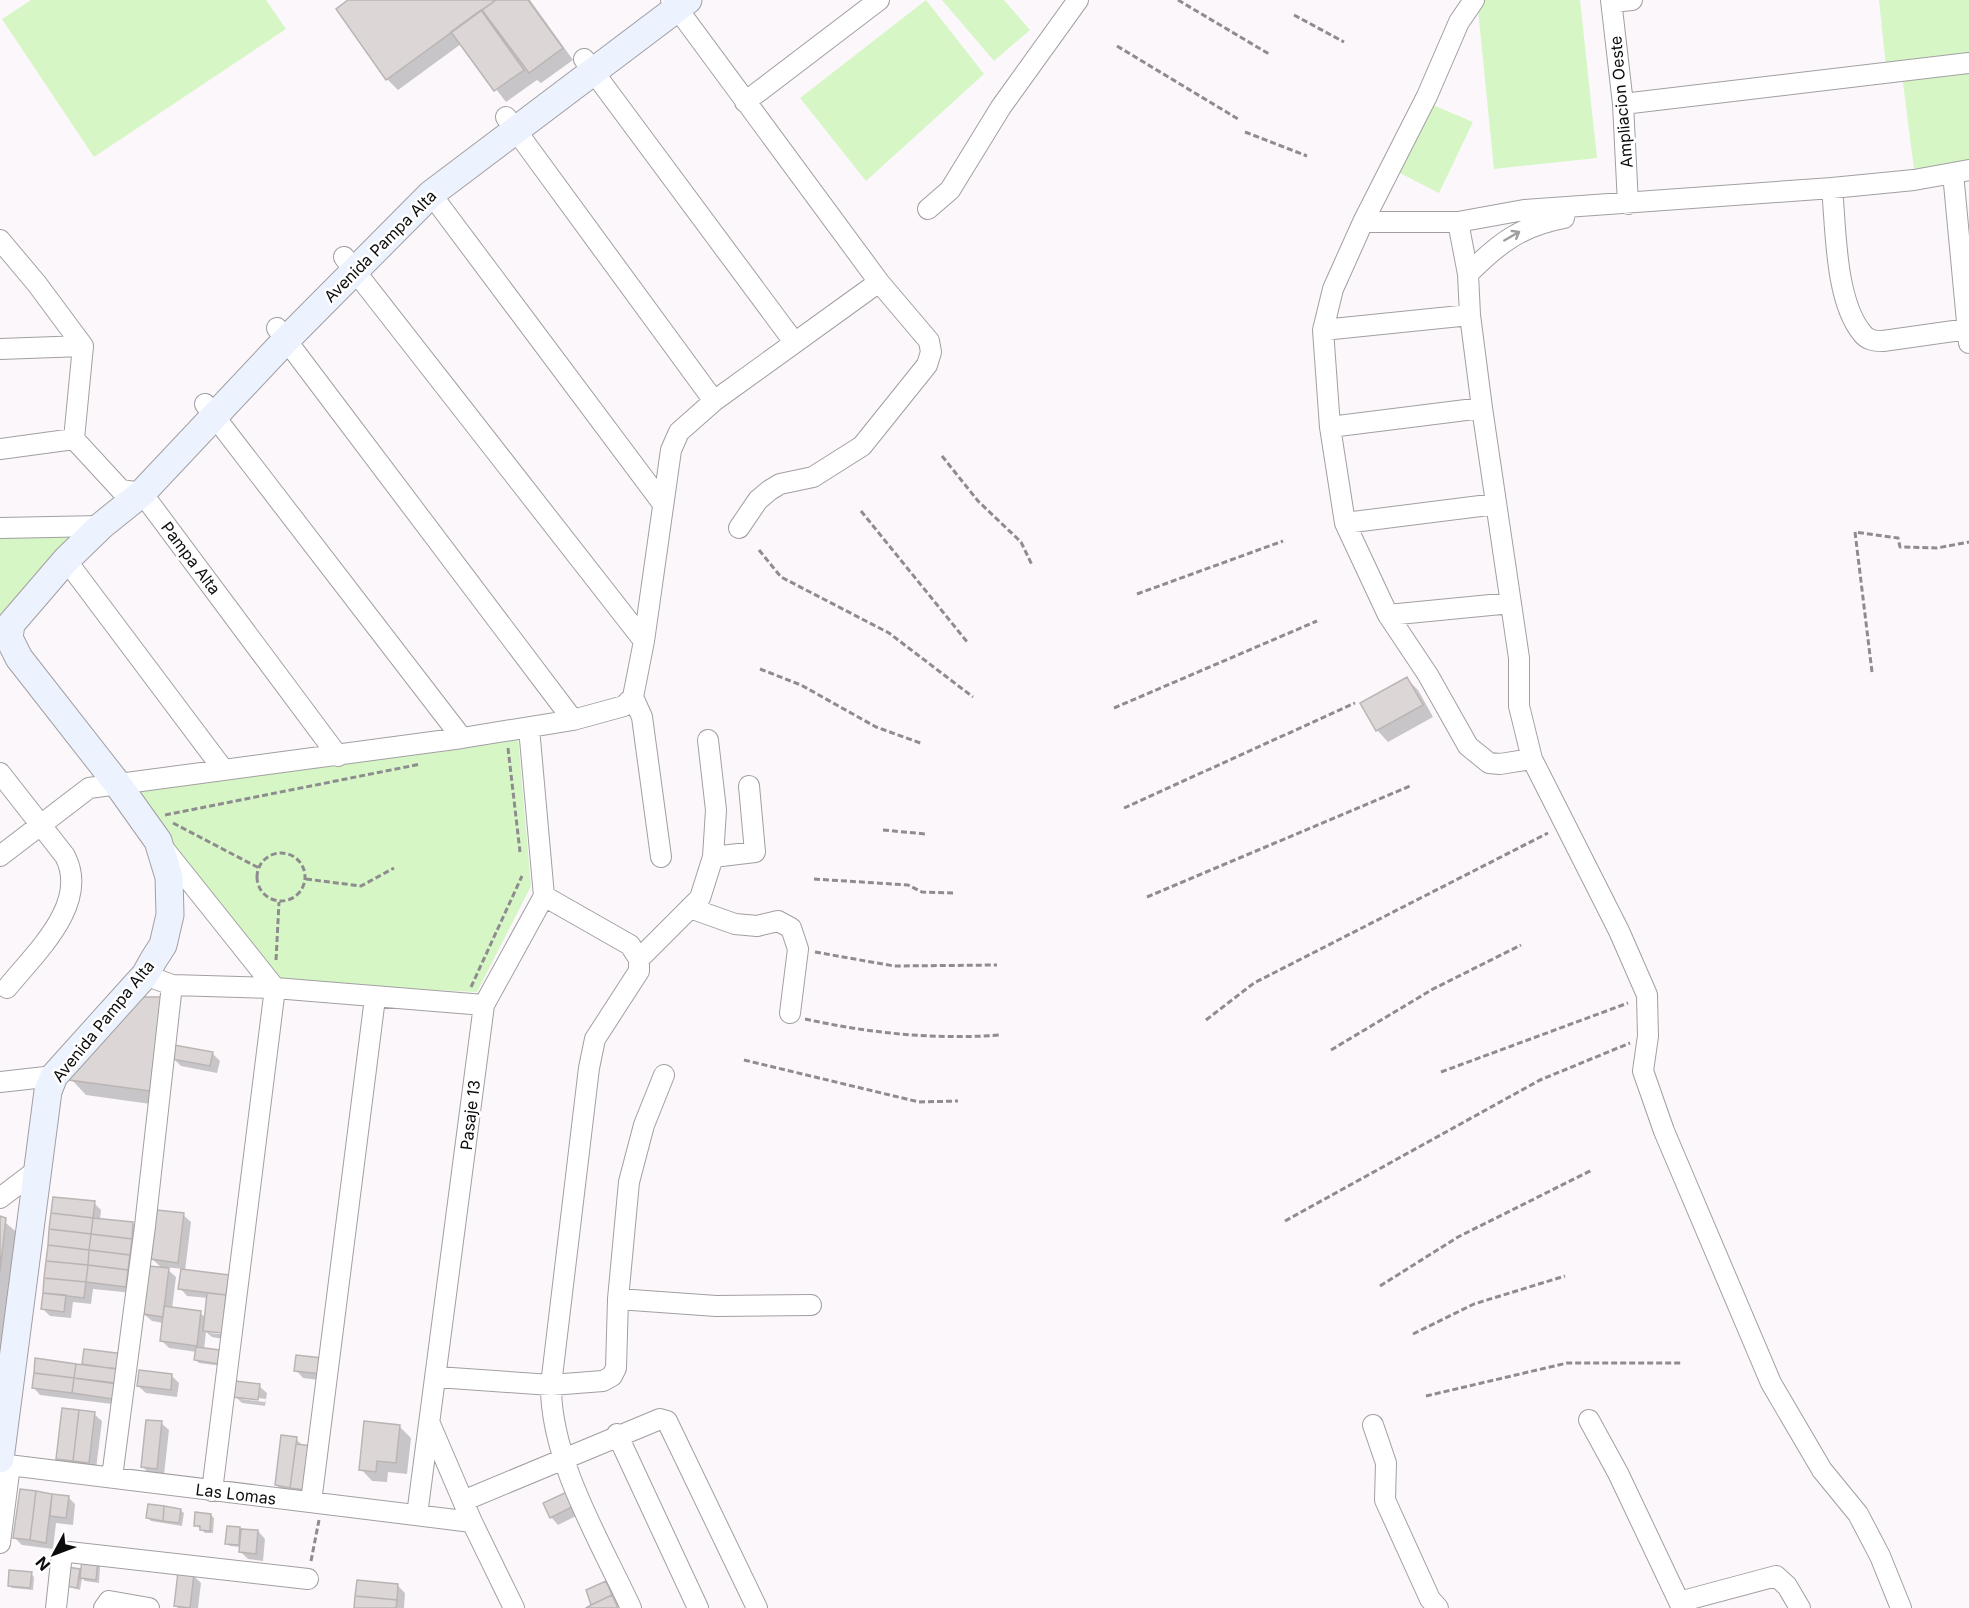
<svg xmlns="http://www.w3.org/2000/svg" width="1969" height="1608" viewBox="0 0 1969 1608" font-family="Inter,sans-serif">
	<rect width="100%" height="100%" fill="#fbf7fb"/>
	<path fill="#d6f7c5" d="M31 0H266L286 29 94 157 2 19Z
		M926 0 984 74 866 181 800 98Z
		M942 0H1004L1030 30 994 61Z
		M1477 0H1580L1597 158 1494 169Z
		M1879 0H1969V58L1886 66Z
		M1969 68V162L1914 169 1902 75Z
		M1428 103 1473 122 1439 193 1394 170Z
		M77 534 0 617V536Z
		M518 737 531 886 477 992 273 982 134 796 136 787Z"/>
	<path fill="#0003" fill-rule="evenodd" d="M350 0H530L573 60 541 83 537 80 506 102 461 44 398 90 387 79Z
		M1407 679 1418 690 1433 717 1388 742 1377 730Z
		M160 998 165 1106 86 1095 71 1079Z
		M212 1053 220 1061 217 1073 181 1066 174 1059Z
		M94 1203 101 1210 100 1220 133 1224 140 1231 133 1293 93 1289 91 1304 73 1302 71 1318 50 1316 43 1309Z
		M183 1215 191 1222 185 1271 228 1276 236 1284 229 1340 212 1337 206 1332 204 1350 222 1366 199 1363 196 1360 197 1352 169 1348 161 1340 163 1323 152 1321 144 1314 163 1269 152 1259ZM165 1267 182 1269 180 1288 187 1296 208 1298 206 1318 200 1313 172 1309 176 1277ZM210 1330 229 1332V1335L210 1333Z
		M0 1218 20 1235 0 1425Z
		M86 1351 123 1356 120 1405 40 1395 33 1387 83 1366Z
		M297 1357 327 1381 303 1378 296 1370Z
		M172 1376 179 1383 177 1397 146 1393 138 1386Z
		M259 1386 267 1393 265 1406 242 1403 235 1396ZM241 1396 266 1399 265 1402 241 1399Z
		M94 1414 102 1421 96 1469 65 1465 57 1458Z
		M161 1423 169 1430 164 1475 150 1474 143 1467Z
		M399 1426 411 1438 407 1474 388 1472 387 1482 372 1481 361 1469Z
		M296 1439 304 1447 313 1496 284 1492 276 1485Z
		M21 1491 68 1497 75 1504 73 1525 56 1523 53 1549 22 1545 15 1538Z
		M569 1493 582 1513 558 1525 551 1517Z
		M180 1510 184 1513 182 1526 151 1521 148 1518Z
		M211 1515 214 1518 213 1533H205L196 1525Z
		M240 1528 258 1531 265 1539 263 1561 248 1559 241 1552V1547L230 1546 227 1543Z
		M97 1563 100 1566 99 1583 85 1581 82 1578 80 1590 66 1586 79 1570 82 1573Z
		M31 1574 34 1577 33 1590 12 1588 9 1585Z
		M194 1576 201 1583 198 1608H178L176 1606Z
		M398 1586 405 1593 404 1608H356Z"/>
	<path fill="#dcd7d6" stroke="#bab5b4" stroke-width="1.5" d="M348 0H496L386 80 336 9Z
		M496 0H528L563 48 529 73 482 10Z
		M481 10 524 70 494 91 451 32Z
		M1407 677 1423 705 1376 731 1360 703Z
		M137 997H161L150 1091 69 1080V1071Z
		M174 1045 213 1052 210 1066 172 1059Z
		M53 1197 95 1201 93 1218 51 1213Z
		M157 1210 184 1213 178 1263 151 1259Z
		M51 1213 93 1218 91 1234 49 1229Z
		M0 1216 6 1218 0 1271Z
		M93 1218 133 1222 132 1239 91 1234Z
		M49 1229 91 1234 89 1250 48 1245Z
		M91 1234 132 1239 130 1255 89 1250Z
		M48 1245 89 1250 88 1265 46 1261Z
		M89 1250 130 1255 128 1270 88 1265Z
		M46 1261 88 1265 86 1282 44 1278Z
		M88 1265 128 1270 126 1287 86 1282Z
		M149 1266 169 1268 163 1317 143 1314Z
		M181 1269 229 1275 226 1295 178 1289Z
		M44 1278 86 1282 84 1298 43 1293Z
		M43 1293 66 1295 64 1312 41 1309Z
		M207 1293 226 1295 222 1333 203 1331Z
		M164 1306 201 1311 197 1346 160 1341Z
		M196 1347 220 1350 219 1364 194 1360Z
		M84 1349 124 1354 122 1370 82 1364Z
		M296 1355 322 1358 321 1374 294 1371Z
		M35 1358 76 1364 74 1378 34 1373Z
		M76 1364 119 1369 117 1384 74 1378Z
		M139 1370 172 1374 171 1390 137 1386Z
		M34 1373 74 1378 72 1393 32 1388Z
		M74 1378 115 1383 113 1399 72 1393Z
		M235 1381 260 1384 258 1400 233 1397Z
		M62 1408 79 1410 73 1461 56 1459Z
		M79 1410 95 1412 89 1463 73 1461Z
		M146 1420 162 1421 157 1469 141 1467Z
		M364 1421 400 1425 396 1463 377 1461 376 1472 359 1470Z
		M281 1435 297 1437 290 1488 275 1485Z
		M296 1444 312 1446 306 1490 290 1488Z
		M20 1489 36 1491 30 1540 13 1538Z
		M36 1491 52 1494 46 1543 30 1540Z
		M569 1491 576 1505 550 1518 543 1503Z
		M52 1494 69 1496 66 1518 50 1516Z
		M148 1504 164 1506 163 1521 146 1518Z
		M164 1506 181 1509 179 1523 163 1521Z
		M195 1512 211 1514 210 1531 200 1530V1526H194Z
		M227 1526 240 1527 239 1545 225 1544Z
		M241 1529 258 1530 256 1554 239 1552Z
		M82 1559 98 1561 96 1580 80 1578Z
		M67 1567 80 1569 77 1588 65 1586Z
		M9 1570 32 1572 30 1588 8 1586Z
		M178 1572 194 1574 190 1608 174 1606Z
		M357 1580 398 1584 397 1600 355 1596Z
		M606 1581 612 1595 591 1605 586 1590Z
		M612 1595 618 1608H586L591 1605Z
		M355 1596 397 1600 396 1608H354Z"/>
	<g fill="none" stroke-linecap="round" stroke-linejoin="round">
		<defs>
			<path id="street" d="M671 0 879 282 929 341 931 352 927 365 862 446 813 477 780 484 770 490 758 500 739 528
				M1474 0 1459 22 1427 96 1363 222 1333 289 1323 330 1330 427 1345 523 1388 615 1428 675 1468 746 1489 763 1500 764 1532 759
				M1611 0 1623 104 1628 204
				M1612 2 1632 0
				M584 59 794 342
				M745 102 879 0
				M1623 104 1969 63
				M506 117 714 401
				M1953 173 1969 343
				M1832 188C1836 229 1835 300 1862 333 1867 340 1874 341 1883 341L1968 329
				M431 194 663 504
				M928 209 950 190 1001 107 1078 0
				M1363 222H1458L1524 210 1832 188 1914 180 1969 170
				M1458 222 1468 274 1470 315 1482 408 1519 658V706L1532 759 1619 931 1647 995 1648 1036 1643 1071 1664 1131 1771 1383 1822 1470 1858 1514 1880 1556 1901 1608
				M0 240 37 284 83 346 74 439
				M344 257 644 641
				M1468 274C1499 243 1521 226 1564 218
				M277 328 573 720
				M1323 330 1470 315
				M0 349 83 346
				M205 404 462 738
				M1330 427 1482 408
				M0 449 74 439 121 490 142 493 338 756
				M1345 523 1496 504
				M0 528 101 526
				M66 560 223 769
				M1388 615 1511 603
				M633 697 642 717 661 857
				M0 773 65 856C90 904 35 953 7 988
				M165 850 275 988 212 1491
				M0 856 89 788 462 738 573 720 624 706 633 697 644 641 671 450 679 432 714 401 879 282
				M713 857 755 852 749 786
				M544 896 630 945 639 959V971L595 1039 589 1068 551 1385C550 1459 600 1541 631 1608
				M690 908 735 924 757 926 778 921 791 928 798 949 790 1013
				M639 959 700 898 713 857 716 810 708 740
				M145 975 172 985 275 988 484 1005
				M0 1082 54 1076
				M0 1198 37 1170
				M618 1299 716 1306 811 1305
				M437 1377 551 1385 603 1381 612 1376 616 1368 618 1299 629 1182 644 1125 664 1075
				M1589 1420 1618 1473 1682 1608
				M430 1424 472 1522 514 1608
				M1373 1425 1386 1463 1385 1500 1430 1599 1438 1608
				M617 1434 698 1608
				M0 1464 472 1522
				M112 1477 145 1226 172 985
				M463 1501 660 1419 667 1421 757 1608
				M311 1502 375 998
				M417 1515 484 1005 544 896 529 728
				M0 1543 10 1465
				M1679 1602 1776 1576 1787 1586 1800 1608
				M56 1608 61 1562 63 1556 69 1552 308 1579
				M104 1608 109 1601 149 1608"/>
			<path id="secondary" d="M0 1459 48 1091 54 1076 145 975 154 959 163 945 170 915 169 877 158 841 116 782 19 658 9 638 11 624 66 560 101 526 142 493 286 340 431 194 688 0"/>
		</defs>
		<use href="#street" stroke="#a29fa2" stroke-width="22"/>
		<use href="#secondary" stroke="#a29fa2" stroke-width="29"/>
		<path stroke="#8f8c8f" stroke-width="3" stroke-dasharray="6 3" stroke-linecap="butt" d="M1178 0 1269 54
			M1294 15 1344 42
			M1117 46 1238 119
			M1245 132 1307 156
			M942 456 978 501 1021 542 1032 565
			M861 511 968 643
			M759 550 781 577 889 633 973 697
			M1137 594 1283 541
			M760 669 801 685 876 727 923 744
			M1872 672 1855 532 1898 538 1900 547 1937 548 1969 542
			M1114 708 1317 621
			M508 748 520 852
			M1124 808 1355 703
			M165 815 421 764
			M173 823 259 868
			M883 830 926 834
			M257 877a24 24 0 1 1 48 0a24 24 0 1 1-48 0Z
			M306 879 361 886 394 868
			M814 879 908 885 922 892 953 893
			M1147 897 1410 786
			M815 952 894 966 997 965
			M276 960 279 902
			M471 987 522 876
			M805 1019C869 1033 934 1040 1000 1035
			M1206 1020 1254 983 1548 833
			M1331 1050 1433 989 1521 945
			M744 1060 919 1102 958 1101
			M1441 1072 1628 1003
			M1285 1221 1540 1080 1630 1043
			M1380 1286 1458 1237 1592 1170
			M1413 1334 1474 1304 1565 1276
			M1426 1396 1567 1363H1683
			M311 1561 319 1520"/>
		<use href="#street" stroke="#fff" stroke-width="20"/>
		<use href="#secondary" stroke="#ecf3ff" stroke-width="27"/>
	</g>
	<defs><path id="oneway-shaft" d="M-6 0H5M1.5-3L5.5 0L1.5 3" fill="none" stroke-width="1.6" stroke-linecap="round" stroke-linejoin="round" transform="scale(1.5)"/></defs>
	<use stroke="#9e9e9e" href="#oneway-shaft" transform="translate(1512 236) rotate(-30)"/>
	<g text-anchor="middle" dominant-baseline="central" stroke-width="5" stroke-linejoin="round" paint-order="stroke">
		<g font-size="16" fill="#0d0c0d" stroke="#fff">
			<text transform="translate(1621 102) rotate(-95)">Ampliacion Oeste</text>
			<text transform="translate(380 246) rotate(-45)">Avenida Pampa Alta</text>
			<text transform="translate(191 558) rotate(53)">Pampa Alta</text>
			<text transform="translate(103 1021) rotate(-51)">Avenida Pampa Alta</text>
			<text transform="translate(470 1115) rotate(-83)">Pasaje 13</text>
			<text transform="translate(236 1494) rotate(7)">Las Lomas</text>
		</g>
	</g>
	<g transform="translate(54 1554) rotate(229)" stroke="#ffffff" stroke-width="4.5" paint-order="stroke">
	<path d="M0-4.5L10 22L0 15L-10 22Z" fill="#0d0c0d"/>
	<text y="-9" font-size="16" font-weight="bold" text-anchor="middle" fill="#0d0c0d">N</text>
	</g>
</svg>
